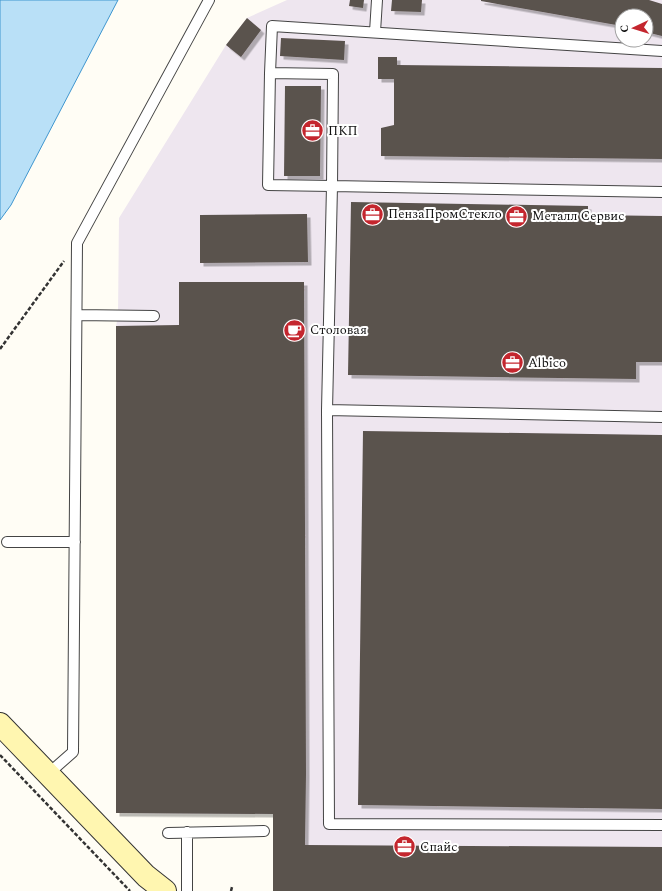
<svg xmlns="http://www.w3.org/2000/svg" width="662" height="891" viewBox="0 0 662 891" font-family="Spectral,serif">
	<defs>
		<filter id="shadow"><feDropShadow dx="3.5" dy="3.5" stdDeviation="0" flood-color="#0004"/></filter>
	</defs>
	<rect width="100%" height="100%" fill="#fffdf5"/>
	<path fill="#eee6ef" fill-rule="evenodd" d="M287 0H662V891H273V814L116 813V326L118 316 119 218 226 45 247 18ZM622 16H646V40H622Z"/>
	<path fill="#b9e0f7" stroke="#3f96cf" d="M0 0H118L11 205 0 220Z"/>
	<path fill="#5a524d" filter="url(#shadow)" d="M350 0H364L363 8 349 6Z
		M392 0H422L421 12 391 11Z
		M481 0H649L662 4V36L646 32V16H622V26L481 1Z
		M247 18 261 30 241 57 226 45Z
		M281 38 345 41 344 60 280 56Z
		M378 57H397V65L662 68V159L381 156V128L394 125V79H378Z
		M285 86H321L320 176H284Z
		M351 202 588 206V215L662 216V362H636V379L348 375Z
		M307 214 308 262 200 263V215Z
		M179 282H304L306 774 305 845 662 847V891H273V814L116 813V326L179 325Z
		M363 431 662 435V809L358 805Z"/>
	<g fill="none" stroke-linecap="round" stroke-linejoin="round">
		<defs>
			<path id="lane" d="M375 32 377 0
				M270 73 333 74 332 186 268 185 270 73 272 26 662 51
				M77 315 154 316
				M327 410 332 186 662 192
				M662 417 327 410 329 824 662 825
				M7 542H75
				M48 774 73 752 77 243 209 0
				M187 832V891
				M168 833 264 831"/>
			<path id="secondary" d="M0 724 146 876 165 891"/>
		</defs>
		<use href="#lane" stroke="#444" stroke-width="12"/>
		<use href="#secondary" stroke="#333" stroke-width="24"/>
		<path stroke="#333" stroke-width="2.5" stroke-dasharray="4 2" stroke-linecap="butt" d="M0 349 64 261
			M0 755 130 891
			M231 891 232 887"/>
		<use href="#lane" stroke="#fff" stroke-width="10"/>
		<use href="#secondary" stroke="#fff6b0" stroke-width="22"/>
	</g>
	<defs>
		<symbol id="office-disc" viewBox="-11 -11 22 22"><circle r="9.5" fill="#c4262e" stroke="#fff"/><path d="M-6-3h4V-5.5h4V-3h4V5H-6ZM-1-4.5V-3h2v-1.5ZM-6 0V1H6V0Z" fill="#fff"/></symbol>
		<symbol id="cafe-disc" viewBox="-11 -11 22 22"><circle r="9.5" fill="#c4262e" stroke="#fff"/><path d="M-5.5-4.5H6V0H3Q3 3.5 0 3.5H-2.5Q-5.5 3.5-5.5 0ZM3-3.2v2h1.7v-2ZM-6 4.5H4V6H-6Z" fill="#fff"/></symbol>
	</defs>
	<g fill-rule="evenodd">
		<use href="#office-disc" x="300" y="118" width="25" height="25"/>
		<use href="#office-disc" x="360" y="202" width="25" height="25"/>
		<use href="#office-disc" x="504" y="204" width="25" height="25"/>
		<use href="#cafe-disc" x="282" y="318" width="25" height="25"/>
		<use href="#office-disc" x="500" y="350" width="25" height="25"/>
		<use href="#office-disc" x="392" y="834" width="25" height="25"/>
	</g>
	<g text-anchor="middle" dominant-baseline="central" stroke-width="4" stroke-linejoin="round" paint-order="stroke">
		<g font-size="13" fill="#111" stroke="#fff" text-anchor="start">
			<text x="328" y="131">ПКП</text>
			<text x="388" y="214">ПензаПромСтекло</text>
			<text x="532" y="216">Металл Сервис</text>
			<text x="310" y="330">Столовая</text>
			<text x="528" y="363">Albico</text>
			<text x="420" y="847">Спайс</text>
		</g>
	</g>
	<g transform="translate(634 28) rotate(266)"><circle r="19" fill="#ffffff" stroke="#a0a0a0"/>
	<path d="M0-3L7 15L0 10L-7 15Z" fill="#c4262e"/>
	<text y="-6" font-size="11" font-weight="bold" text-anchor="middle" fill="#111111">С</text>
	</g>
</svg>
